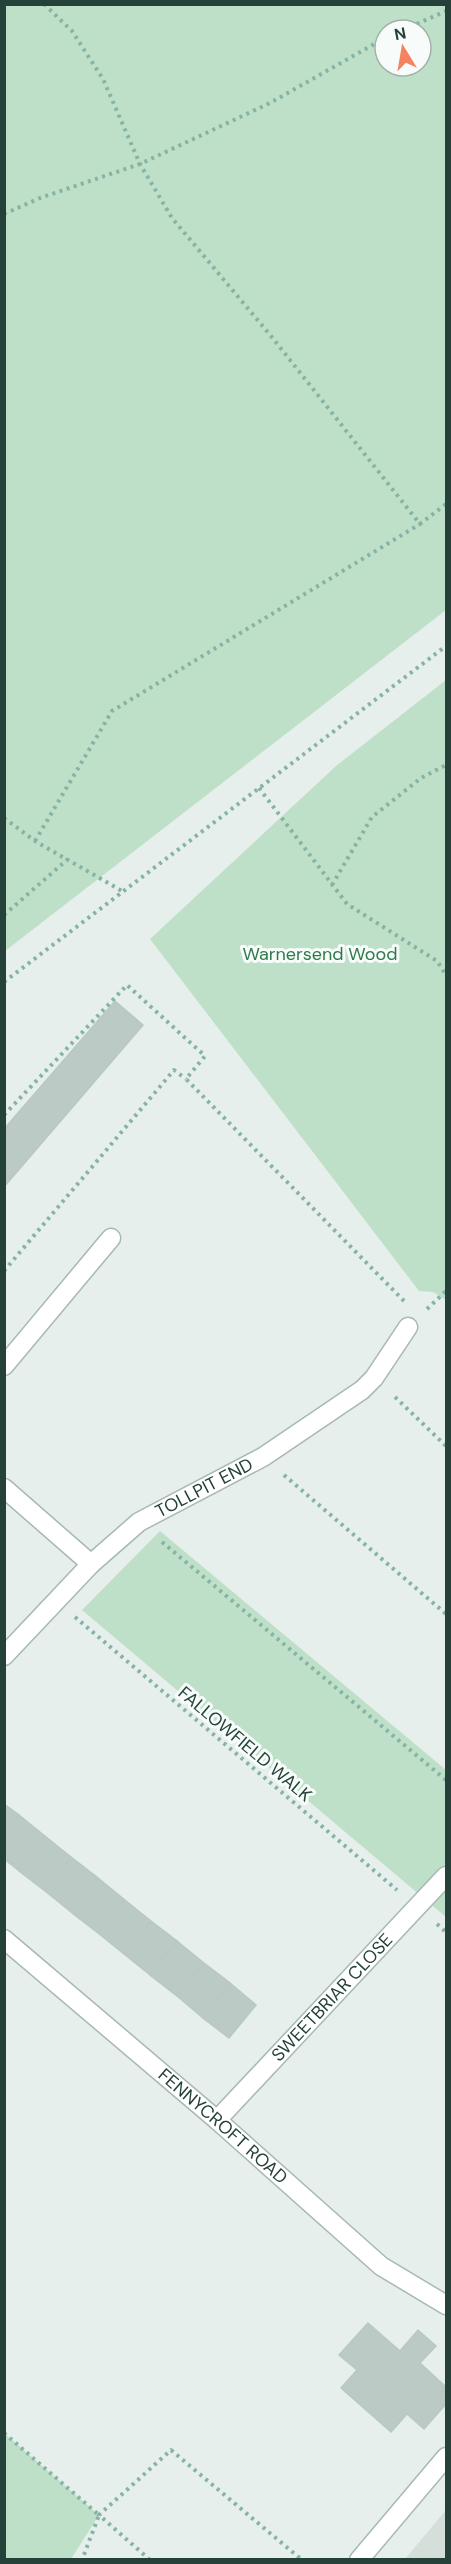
<svg xmlns="http://www.w3.org/2000/svg" width="451" height="2564" viewBox="0 0 451 2564" font-family="'DM Sans',sans-serif">
	<rect width="100%" height="100%" fill="#e6efeb"/>
	<path fill="#d4dfda" d="M446 2510V2559H405Z"/>
	<path fill="#bfe0c8" fill-rule="evenodd" d="M5 4 446 5V610L5 951ZM385 30H421V66H385Z
		M446 680V1300L433 1292 419 1291 150 939 336 766Z
		M160 1531 446 1770V1917L82 1610Z
		M4 2433 99 2515 71 2559H5Z"/>
	<path fill="#bbcac4" stroke="#b8c9c2" stroke-width="1.5" d="M115 1001 143 1025 4 1187V1129Z
		M4 1804 19 1815 4 1833Z
		M19 1815 45 1836 18 1870 4 1859V1833Z
		M45 1836 71 1857 45 1891 18 1870Z
		M71 1857 98 1878 71 1912 45 1891Z
		M98 1878 125 1900 98 1933 71 1912Z
		M125 1900 151 1921 124 1954 98 1933Z
		M151 1921 177 1941 150 1975 124 1954Z
		M177 1941 204 1963 177 1996 150 1975Z
		M204 1963 230 1983 203 2018 177 1996Z
		M230 1983 256 2005 229 2038 203 2018Z
		M368 2323 400 2351 418 2330 436 2346 420 2363 446 2387V2404L424 2429 407 2414 391 2432 341 2388 357 2370 339 2355Z"/>
	<g fill="none" stroke-linecap="round" stroke-linejoin="round">
		<defs>
			<g id="minor">
				<path d="M4 1366 111 1238"/>
				<path d="M4 1488 91 1564"/>
				<path id="s1" d="M4 1656 91 1564 139 1522 263 1457 362 1390 374 1378 408 1327"/>
				<path id="s2" d="M217 2120 446 1876"/>
				<path d="M359 2560 446 2457"/>
			</g>
			<g id="tertiary">
				<path id="s3" d="M4 1939 217 2120 381 2266 446 2305"/>
			</g>
		</defs>
		<use href="#minor" stroke="#a8b8b2" stroke-width="21"/>
		<use href="#tertiary" stroke="#a8b8b2" stroke-width="21"/>
		<path stroke="#86b3a5" stroke-width="4" stroke-dasharray="3 4.5" stroke-linecap="butt" d="M44 4 72 31 103 79 140 164 172 218 271 336 420 524 446 504
			M403 30 446 11
			M4 214 40 198 140 164 270 103 385 38
			M259 788 347 904 437 961 446 975
			M4 818 35 841 122 891
			M35 841 112 711 420 524
			M332 885 372 817 421 778 446 765
			M4 915 68 859
			M4 982 446 646
			M4 1115 127 985 205 1056 186 1079 404 1301
			M4 1271 174 1070 186 1079
			M427 1309 446 1291
			M395 1397 446 1446
			M284 1475 446 1614
			M162 1542 446 1780
			M75 1617 397 1890
			M437 1924 446 1932
			M4 2433 99 2515 82 2560
			M150 2560 99 2515 171 2450 302 2560"/>
		<use href="#minor" stroke="#fff" stroke-width="18"/>
		<use href="#tertiary" stroke="#fff" stroke-width="18"/>
	</g>
	<g text-anchor="middle" dominant-baseline="central" stroke-width="6" stroke-linejoin="round" paint-order="stroke">
		<g font-size="18" fill="#2d7a4b" stroke="#f7fbf9">
			<text x="320" y="954">Warnersend Wood</text>
		</g>
		<g font-size="18" fill="#24423a" stroke="#f7fbf9">
			<text stroke="none"><textPath href="#s1" startOffset="264">TOLLPIT END</textPath></text>
			<text transform="translate(245 1744) rotate(40)">FALLOWFIELD WALK</text>
			<text stroke="none"><textPath href="#s2" startOffset="168">SWEETBRIAR CLOSE</textPath></text>
			<text stroke="none"><textPath href="#s3" startOffset="288">FENNYCROFT ROAD</textPath></text>
		</g>
	</g>
	<rect width="451" height="2564" fill="none" stroke="#24423a" stroke-width="12"/>
	<g transform="translate(403 48) rotate(349)"><circle r="28" fill="#f7fbf9" stroke="#a3b1ad" stroke-width="1.5"/>
	<path d="M0-4.5L10 22L0 15L-10 22Z" fill="#f4845f"/>
	<text y="-9" font-size="16" font-weight="bold" text-anchor="middle" fill="#24423a">N</text>
	</g>
</svg>
